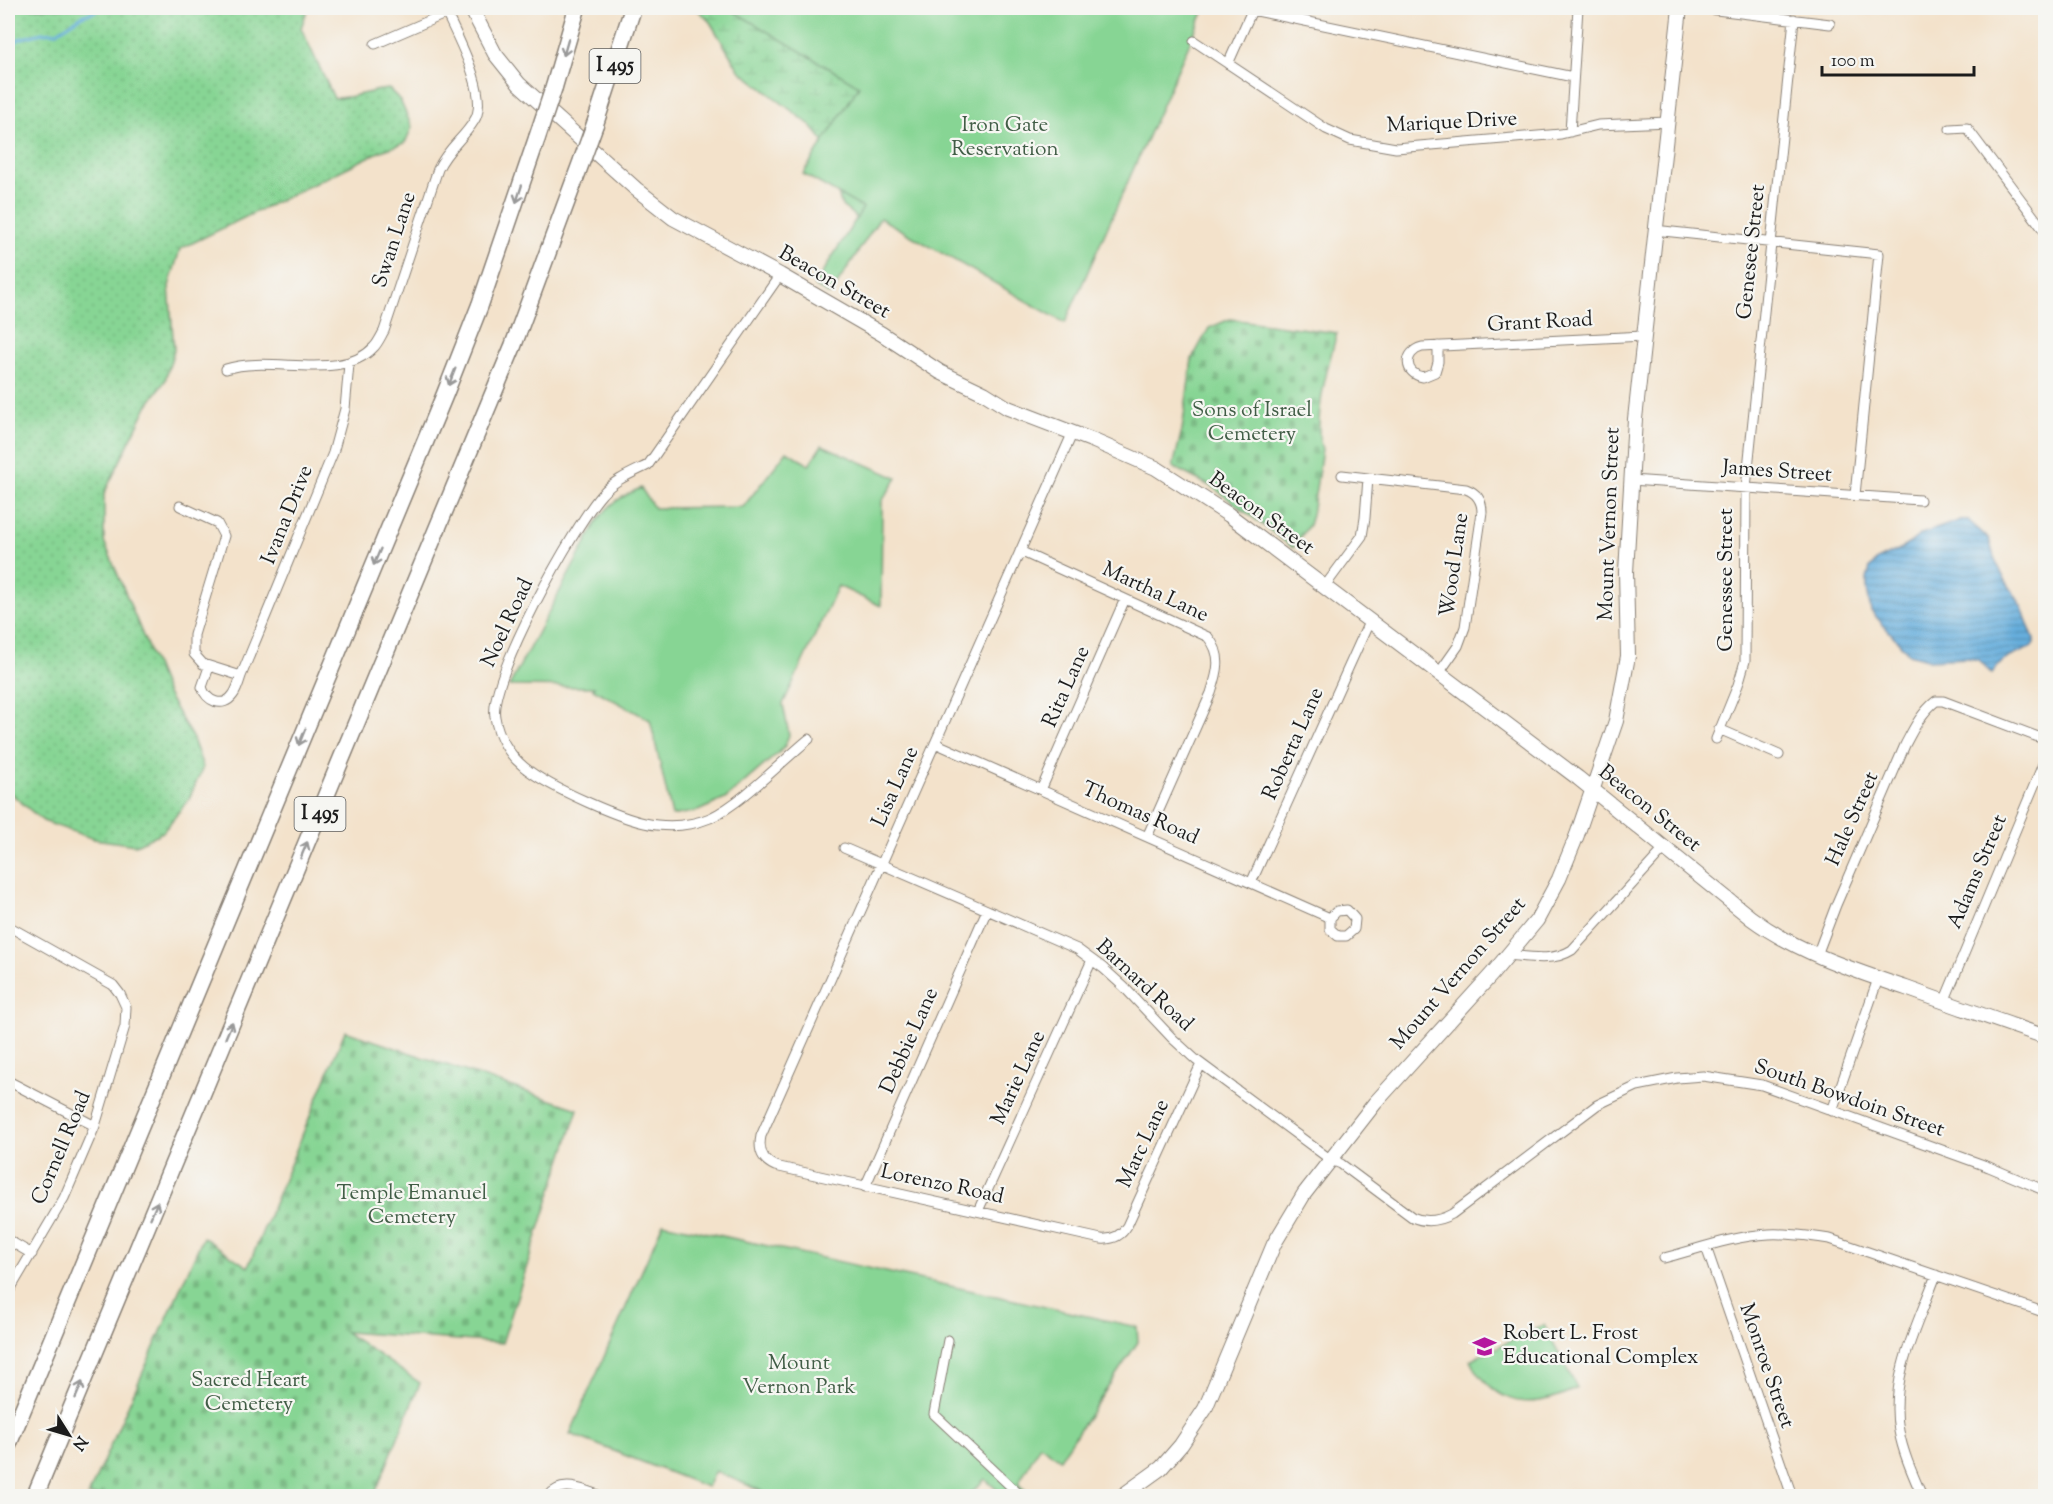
<svg xmlns="http://www.w3.org/2000/svg" width="2053" height="1504" viewBox="0 0 2053 1504" font-family="'Sorts Mill Goudy',serif">
	<defs>
		<pattern id="grass-dots" width="8" height="8" patternUnits="userSpaceOnUse" patternTransform="scale(1.5)"><rect width="8" height="8" fill="#87d594"/><path d="M2 2h.1M6 6h.1" fill="none" stroke="#74b67f" stroke-width="1.8" stroke-linecap="round"/></pattern>
		<pattern id="wetland-marsh" width="20" height="14" patternUnits="userSpaceOnUse" patternTransform="scale(1.5)"><rect width="20" height="14" fill="#87d594"/><path d="M1 5h8M5 5V1M11 12h8M15 12V8" fill="none" stroke="#74b67f"/></pattern>
		<pattern id="cemetery-stones" width="16" height="16" patternUnits="userSpaceOnUse" patternTransform="scale(1.5)"><rect width="16" height="16" fill="#87d594"/><path d="M2 7V4a2 2 0 0 1 4 0v3zM10 15v-3a2 2 0 0 1 4 0v3z" fill="#74b67f"/></pattern>
		<pattern id="water-rules" width="6" height="5" patternUnits="userSpaceOnUse" patternTransform="scale(1.5)"><rect width="6" height="5" fill="#66aedd"/><path d="M0 2.5h6" fill="none" stroke="#538db2"/></pattern>
	</defs>
	<rect width="100%" height="100%" fill="#f6f6f2"/>
	<filter id="ink" filterUnits="userSpaceOnUse"><feTurbulence type="fractalNoise" baseFrequency=".0167" numOctaves="2"/><feDisplacementMap in="SourceGraphic" scale="12" xChannelSelector="R" yChannelSelector="G"/><feConvolveMatrix kernelMatrix="1 2 1 2 8 2 1 2 1" color-interpolation-filters="sRGB"/></filter>
	<filter id="wash" filterUnits="userSpaceOnUse"><feTurbulence type="fractalNoise" baseFrequency=".008" numOctaves="4" result="noise"/><feDisplacementMap in="SourceGraphic" scale="24" xChannelSelector="R" yChannelSelector="G"/><feGaussianBlur stdDeviation="1.35" result="paint"/><feColorMatrix in="noise" values="0 0 0 0 0 0 0 0 0 0 0 0 0 0 0 0 0 1.4 0 .05"/><feComposite in="paint" operator="in"/></filter>
	<g filter="url(#wash)">
		<rect width="100%" height="100%" fill="#f3e2cb"/>
		<path fill="url(#grass-dots)" stroke="#527858" stroke-width="1.5" d="M8 8H308L301 28 334 98C354 98 370 90 389 89L400 100 412 127 405 143 381 151 180 249 169 286 174 350 165 381 147 406 104 494V541L167 694 193 739 203 767 189 799 163 832 136 845 94 839 43 821 8 791Z"/>
		<path fill="url(#wetland-marsh)" stroke="#527858" stroke-width="1.5" d="M696 8H943L909 211 862 222 842 206 832 175V152L810 125 739 70 710 22Z"/>
		<path fill="url(#cemetery-stones)" stroke="#527858" stroke-width="1.5" d="M1230 319 1337 333C1329 362 1312 420 1322 449L1312 515 1309 525 1293 548 1214 488 1173 467 1182 430 1192 359 1209 328Z
			M345 1031 578 1109 502 1343 345 1332 420 1383 374 1496H88L203 1237 248 1267Z"/>
		<path fill="#87d594" stroke="#527858" stroke-width="1.5" d="M728 8H1205L1065 323 880 218 830 295 814 286 863 208 803 174 859 86Z
			M822 445 897 478 882 501 881 606 838 586 783 704 789 735 784 748 725 799 698 811 672 816 650 720 593 689 594 687 509 686 598 520C610 503 622 496 641 488L654 508 743 507 787 451 809 465Z
			M663 1223 1137 1327 1138 1342 1060 1459 1040 1445 1018 1484 1032 1496H1004L985 1479 968 1496H773L715 1471 707 1487 570 1434Z
			M1544 1325 1577 1388C1531 1411 1497 1408 1470 1360Z"/>
		<path fill="url(#water-rules)" stroke="#41657c" stroke-width="1.5" d="M1961 520 1969 521 1989 539 1994 557 2003 576 2021 605 2034 640V644C2025 653 2012 654 2002 662 1999 665 1995 670 1992 674L1979 660 1968 658 1930 660 1909 654 1871 611 1867 590V579L1870 568 1877 560 1906 546 1921 534Z"/>
		<g fill="none" stroke-linecap="round" stroke-linejoin="round">
			<path stroke="#66aedd" stroke-width="3" d="M8 63 14 44 19 39 42 33 57 32 82 16 96 11 99 8"/>
		</g>
	</g>
	<g filter="url(#ink)">
		<g fill="none" stroke-linecap="round" stroke-linejoin="round">
			<defs>
				<path id="minor" d="M1700 8 1830 24
					M1252 10 1573 77
					M1194 41 1326 129 1350 140 1396 148 1561 134 1598 125 1668 122
					M375 44 447 13
					M1228 64 1253 8
					M1950 129 1967 128 2046 233
					M1570 132 1578 8
					M1654 230 1879 254 1855 495
					M780 275 648 465C632 473 614 480 602 494 575 524 488 679 495 717 498 736 509 755 524 767 547 786 627 823 657 825 675 827 693 825 710 818 742 803 781 762 809 739
					M1438 346V362L1435 372 1423 377C1404 374 1403 352 1422 347L1644 336
					M226 369C271 354 341 383 374 347 378 343 381 336 384 331L438 169C448 148 463 139 474 121 491 96 455 33 444 8
					M1073 432 761 1136C758 1150 762 1160 775 1166L1101 1239C1113 1240 1121 1236 1127 1226L1201 1064
					M1342 475 1368 478
					M1631 480 1920 500
					M180 506 217 523 224 536 194 635V654L203 664 241 676 333 453 345 409 349 364
					M1020 551 1208 637C1223 655 1218 672 1211 693L1147 837
					M1325 586 1362 536 1365 518 1368 478 1466 489C1477 493 1482 501 1482 512L1465 627 1458 646 1439 673
					M209 667 202 687C206 701 223 709 233 695 237 690 239 682 241 676
					M1719 729 1779 755
					M1716 739 1738 685 1745 661 1746 488 1794 19
					M935 743 1330 918 1337 911 1347 910 1355 919 1354 929 1346 936H1338L1330 929V918
					M1041 790 1125 599
					M844 848 1077 949 1103 968 1124 987 1172 1038 1196 1060 1331 1160 1341 1164 1412 1217C1425 1223 1439 1221 1452 1214L1597 1105 1637 1086 1677 1078 1703 1076 1762 1085 1989 1167 2046 1191
					M1251 883 1370 620
					M8 926 113 985 120 994 126 1007 125 1026 95 1126 64 1198 8 1293
					M1508 955C1530 957 1553 962 1572 950L1665 848
					M1817 955 1836 905 1905 745C1914 728 1921 713 1936 701H1943L2046 740
					M1944 1002 2046 757
					M8 1081 95 1126
					M1832 1111 1878 979
					M865 1187 987 910
					M978 1211 1092 960
					M8 1240 32 1254
					M1706 1247 1792 1496
					M1664 1258C1698 1249 1734 1236 1769 1234 1789 1233 1809 1236 1830 1239L2046 1313
					M948 1340 934 1414 1021 1496
					M549 1496C561 1479 585 1490 600 1496
					M1922 1496C1913 1475 1903 1453 1899 1431 1889 1377 1918 1324 1936 1275"/>
				<path id="secondary" d="M471 8 495 54 519 84 636 189 673 218 780 275 882 334 940 372 984 393 1008 408 1094 441 1156 468 1229 515 1578 778 1751 918C1797 952 1853 970 1906 988 1953 1005 1999 1021 2046 1037
					M1122 1496 1161 1468 1181 1445 1205 1409 1274 1244 1304 1194 1375 1103 1492 974 1537 920 1559 879 1577 835 1616 721 1628 656 1626 572 1635 419 1680 8"/>
				<path id="motorway" d="M554 87 577 8
					M595 124 633 8
					M8 1445 445 394 480 305 537 138
					M35 1496 513 346 582 160"/>
			</defs>
			<use href="#minor" stroke="#887f74" stroke-width="11"/>
			<use href="#secondary" stroke="#887f74" stroke-width="16"/>
			<use href="#motorway" stroke="#887f74" stroke-width="19"/>
			<use href="#minor" stroke="#fff" stroke-width="9"/>
			<use href="#secondary" stroke="#fff" stroke-width="14"/>
			<use href="#motorway" stroke="#fff" stroke-width="16"/>
			<defs>
				<path id="motorway-bridge" d="M537 138 554 87
					M582 160 595 124"/>
			</defs>
			<use href="#motorway-bridge" stroke="#887f74" stroke-width="19" stroke-linecap="butt"/>
			<use href="#motorway-bridge" stroke="#fff" stroke-width="16"/>
		</g>
		<defs><path id="oneway-shaft" d="M-6 0H5M1.5-3L5.5 0L1.5 3" fill="none" stroke-width="1.6" stroke-linecap="round" stroke-linejoin="round" transform="scale(1.5)"/></defs>
		<g stroke="#999">
			<use href="#oneway-shaft" transform="translate(566 47) rotate(106)"/>
			<use href="#oneway-shaft" transform="translate(519 194) rotate(108)"/>
			<use href="#oneway-shaft" transform="translate(452 377) rotate(112)"/>
			<use href="#oneway-shaft" transform="translate(377 557) rotate(113)"/>
			<use href="#oneway-shaft" transform="translate(302 737) rotate(112)"/>
			<use href="#oneway-shaft" transform="translate(304 850) rotate(-67)"/>
			<use href="#oneway-shaft" transform="translate(229 1030) rotate(-67)"/>
			<use href="#oneway-shaft" transform="translate(154 1210) rotate(-67)"/>
			<use href="#oneway-shaft" transform="translate(79 1390) rotate(-67)"/>
		</g>
	</g>
	<defs>
		<symbol id="school-bare" viewBox="-9 -9 18 18"><path d="M0-5L7-2L0 1L-7-2ZM-4 1L0 2.5L4 1V4Q0 6-4 4Z" fill="#b5179e" stroke="#f6f6f2" stroke-width="2.5" paint-order="stroke"/></symbol>
	</defs>
	<g fill-rule="evenodd">
		<use href="#school-bare" x="1468" y="1330" width="33" height="33"/>
	</g>
	<g text-anchor="middle" dominant-baseline="central" stroke-width="4.5" stroke-linejoin="round" paint-order="stroke">
		<g fill="#f6f6f2" stroke="#5d5d5c" stroke-width="1.5">
			<rect x="589.5" y="49" width="51" height="34" rx="4.5"/>
			<rect x="294.5" y="797" width="51" height="34" rx="4.5"/>
		</g>
		<g font-size="20" font-weight="bold" fill="#1c1c1c">
			<text x="615" y="66">I 495</text>
			<text x="320" y="814">I 495</text>
		</g>
		<g font-size="21" fill="#1c1c1c" stroke="#f6f6f2">
			<text transform="translate(1452 123) rotate(-3)">Marique Drive</text>
			<text transform="translate(395 240) rotate(-72)">Swan Lane</text>
			<text transform="translate(1752 252) rotate(-84)">Genesee Street</text>
			<text transform="translate(834 283) rotate(30)">Beacon Street</text>
			<text transform="translate(1540 323) rotate(-3)">Grant Road</text>
			<text transform="translate(1777 472) rotate(4)">James Street</text>
			<text transform="translate(1261 514) rotate(36)">Beacon Street</text>
			<text transform="translate(288 515) rotate(-68)">Ivana Drive</text>
			<text transform="translate(1610 524) rotate(-88)">Mount Vernon Street</text>
			<text transform="translate(1455 565) rotate(-82)">Wood Lane</text>
			<text transform="translate(1727 580) rotate(-90)">Genessee Street</text>
			<text transform="translate(1155 593) rotate(25)">Martha Lane</text>
			<text transform="translate(508 623) rotate(-65)">Noel Road</text>
			<text transform="translate(1067 687) rotate(-66)">Rita Lane</text>
			<text transform="translate(1294 744) rotate(-66)">Roberta Lane</text>
			<text transform="translate(896 787) rotate(-66)">Lisa Lane</text>
			<text transform="translate(1649 809) rotate(39)">Beacon Street</text>
			<text transform="translate(1140 814) rotate(24)">Thomas Road</text>
			<text transform="translate(1853 819) rotate(-66)">Hale Street</text>
			<text transform="translate(1978 872) rotate(-67)">Adams Street</text>
			<text transform="translate(1459 974) rotate(-49)">Mount Vernon Street</text>
			<text transform="translate(1144 986) rotate(43)">Barnard Road</text>
			<text transform="translate(910 1041) rotate(-66)">Debbie Lane</text>
			<text transform="translate(1019 1078) rotate(-65)">Marie Lane</text>
			<text transform="translate(1849 1099) rotate(19)">South Bowdoin Street</text>
			<text transform="translate(1144 1144) rotate(-65)">Marc Lane</text>
			<text transform="translate(62 1148) rotate(-67)">Cornell Road</text>
			<text transform="translate(942 1185) rotate(12)">Lorenzo Road</text>
			<text transform="translate(1766 1366) rotate(71)">Monroe Street</text>
		</g>
		<g font-size="21" fill="#415d46" stroke="#f6f6f2">
			<text x="1005" y="126">Iron Gate<tspan x="1005" dy="24">Reservation</tspan></text>
			<text x="1252" y="411">Sons of Israel<tspan x="1252" dy="24">Cemetery</tspan></text>
			<text x="412" y="1194">Temple Emanuel<tspan x="412" dy="24">Cemetery</tspan></text>
			<text x="799" y="1364">Mount<tspan x="799" dy="24">Vernon Park</tspan></text>
			<text x="249" y="1381">Sacred Heart<tspan x="249" dy="24">Cemetery</tspan></text>
		</g>
		<g font-size="21" fill="#1c1c1c" stroke="#f6f6f2" text-anchor="start">
			<text x="1503" y="1334">Robert L. Frost<tspan x="1503" dy="24">Educational Complex</tspan></text>
		</g>
	</g>
	<rect width="2053" height="1504" fill="none" stroke="#f6f6f2" stroke-width="30"/>
	<g transform="translate(69 1435) rotate(127)" stroke="#f6f6f2" stroke-width="4.5" paint-order="stroke">
	<path d="M0-4.5L10 22L0 15L-10 22Z" fill="#1c1c1c"/>
	<text y="-9" font-size="16" font-weight="bold" text-anchor="middle" fill="#1c1c1c">N</text>
	</g>
	<path d="M1822 66v9h152v-9" fill="none" stroke="#1c1c1c" stroke-width="3"/>
	<text x="1831" y="66" font-size="18" fill="#1c1c1c" stroke="#f6f6f2" stroke-width="4.5" paint-order="stroke">100 m</text>
</svg>
